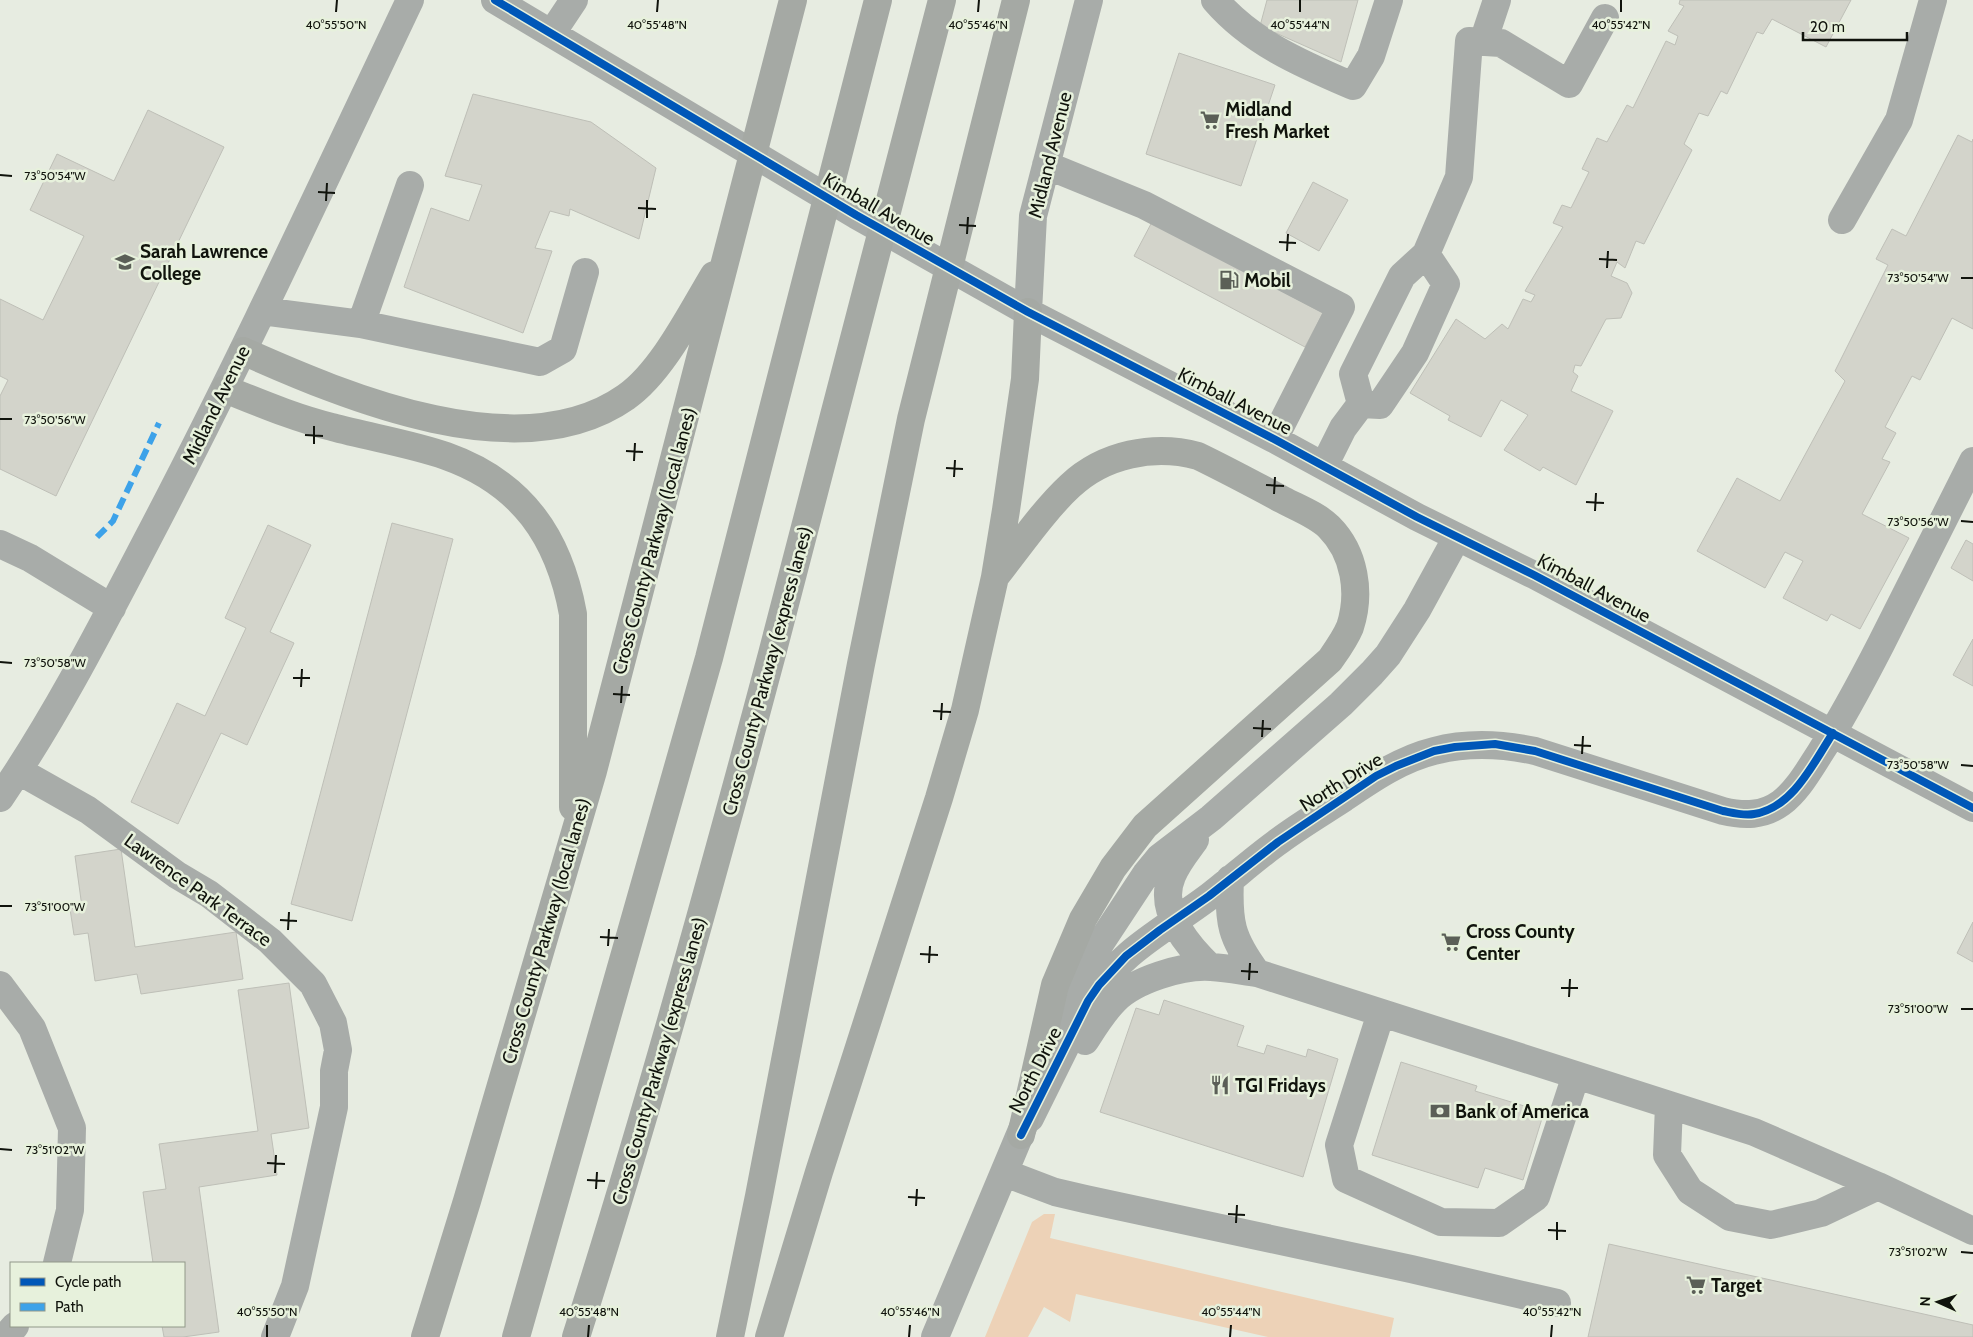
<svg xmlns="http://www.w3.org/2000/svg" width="1973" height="1337" viewBox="0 0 1973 1337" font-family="Cabin,sans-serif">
	<rect width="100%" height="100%" fill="#e7ece1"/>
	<path fill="#edd2b7" d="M1044 1214H1055L1050 1238 1394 1318 1390 1337H1268L1076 1294 1070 1322 1044 1307 1028 1337H985L1032 1222Z"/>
	<path fill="#d3d4cb" stroke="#bebfb7" d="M1267 0H1358L1341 62 1260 26Z
		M1680 0H1851L1826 47 1772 19 1763 34 1757 32 1727 94 1721 91 1708 116 1699 113 1684 144 1692 150 1644 244 1636 241 1625 268 1617 262 1611 276 1627 283 1632 293 1621 318 1606 319 1581 366 1575 365 1573 372 1578 376 1571 391 1613 411 1576 485 1543 467 1540 471 1504 450 1528 415 1501 400 1481 437 1448 420 1450 416 1410 393 1456 319 1485 339 1502 324 1508 329 1523 299 1531 302 1535 295 1525 291 1563 227 1553 223 1562 205 1571 208 1589 172 1582 169 1597 138 1607 142 1627 105 1633 108 1666 41 1675 45 1678 36 1668 31 1684 6 1679 4Z
		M1179 53 1275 85 1241 186 1146 154Z
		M473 94 591 122 656 168 639 239 570 209 569 216 550 211 535 248 552 251 523 333 404 287 431 208 469 221 482 185 445 176Z
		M148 110 224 147 56 496 0 469V396L8 380 0 376V299L43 320 84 236 30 210 57 154 114 181Z
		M1958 135 1972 142 1973 139V329L1952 318 1920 380 1912 376 1885 427 1896 433 1882 459 1890 462 1862 514 1909 538 1860 629 1831 614 1827 621 1783 598 1803 561 1785 552 1765 588 1697 551 1737 478 1780 501 1845 381 1835 371 1888 265 1876 259 1892 229 1906 236Z
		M1313 182 1348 200 1319 251 1286 233Z
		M1152 222 1323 313 1305 347 1134 256Z
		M392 523 453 539 352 921 291 904Z
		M268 525 311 545 270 632 294 643 247 745 221 733 178 824 131 802 177 703 205 716 246 628 225 618Z
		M1966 540 1973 544V581L1951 568Z
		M1973 639V686L1953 675Z
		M121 849 135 947 236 932 243 979 141 994 137 974 95 981 88 933 74 935 70 909 82 907 75 856Z
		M1973 922V962L1957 953Z
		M289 983 309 1128 271 1134 277 1175 199 1187 219 1332 183 1337H164L162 1326H184V1263H153L143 1192 166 1189 159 1144 258 1131 238 990Z
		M1164 1000 1244 1026 1237 1046 1264 1054 1267 1045 1306 1057 1308 1049 1338 1059 1303 1177 1100 1112 1136 1008 1159 1015Z
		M1401 1062 1477 1086 1475 1091 1544 1112 1523 1180 1485 1168 1478 1188 1372 1155Z
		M1609 1244 1973 1325V1337H1588Z"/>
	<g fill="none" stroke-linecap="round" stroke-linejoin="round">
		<path stroke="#a8aca9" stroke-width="28" d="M495 0 856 215 1028 312 1274 439 1417 517 1534 575 1973 808
			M1215 0C1252 43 1302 64 1353 86L1371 56 1389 0
			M552 33 574 0
			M1483 42 1497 0
			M1046 165 1144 205 1341 307 1274 439
			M1842 220 1899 120 1933 0
			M1426 254 1459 177 1469 41 1501 43 1569 84 1605 18
			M262 311 361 324 540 362 563 349 585 272
			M1028 312 1033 216 1089 0
			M361 324 410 185
			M1324 466 1343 428 1361 404 1353 374 1402 276 1426 254 1446 284 1415 353 1380 405 1361 404
			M0 544 30 558 112 608
			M19 771 88 810 177 875 209 894 270 941 313 984 333 1023 338 1050 334 1071V1107L295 1286 275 1337
			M0 798C56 716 101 628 147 540 240 363 324 181 410 0
			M1195 840C1187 851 1177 863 1172 876 1157 910 1187 945 1210 967
			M1230 879C1228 922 1231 938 1257 973
			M0 985 32 1028 72 1128 70 1210 57 1263
			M1381 1013 1339 1145 1346 1179 1441 1222 1499 1223 1536 1197 1576 1075
			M1061 1023 1073 990 1084 968 1146 874 1160 857 1211 818 1341 704 1372 673 1388 655 1417 610 1457 537
			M1085 1041C1094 1027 1103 1012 1115 1000 1135 980 1182 965 1211 967 1227 968 1242 971 1257 973L1754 1132 1878 1186 1973 1231
			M1669 1105 1667 1155 1690 1191 1730 1217 1771 1225 1821 1213 1878 1186
			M1030 1118 1088 1001C1123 949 1162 932 1210 896 1232 879 1253 860 1275 844 1297 827 1321 813 1344 798 1372 779 1401 759 1434 751 1468 742 1502 744 1535 751L1723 811C1744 816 1763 816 1781 803 1798 790 1809 770 1820 753 1843 717 1862 681 1881 644 1912 583 1942 522 1973 461
			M1005 1173 1055 1192 1085 1199 1411 1269 1557 1303
			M5 1337 15 1326
			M935 1337 1029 1113"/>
		<path stroke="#a5a9a4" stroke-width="28" d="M243 351C346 397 521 471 626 397 662 372 691 313 714 275
			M225 389C260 403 295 418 332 427 369 437 412 444 446 456 522 483 559 537 573 614V807
			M995 577C1018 548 1044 510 1070 486 1104 454 1154 444 1198 456 1227 470 1255 485 1283 500 1298 508 1317 515 1329 527 1355 553 1361 593 1350 627 1345 639 1337 650 1330 660L1145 826 1113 868 1083 919 1055 985 1021 1135
			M425 1337 467 1201 593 771 793 0
			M516 1337 709 658 878 0
			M576 1337C648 1111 711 883 772 654 830 436 887 218 942 0
			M730 1337 759 1196 861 664 911 419 1016 0
			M769 1337 819 1172 939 798 965 710 995 577 1006 510 1025 379 1028 312"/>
		<path stroke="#3da2e9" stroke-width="6" stroke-dasharray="12 6" stroke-linecap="butt" d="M97 537 113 521 159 423"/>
		<defs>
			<path id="cycleway" d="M495 0 856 215 1028 312 1274 439 1417 517 1534 575 1973 808
				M1021 1135 1088 1001 1099 985 1126 956 1160 930 1209 896 1278 842 1376 776 1396 766 1434 751 1455 747 1495 744 1535 751 1723 811C1733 813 1744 816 1754 814 1793 808 1814 762 1833 733"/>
		</defs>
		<use href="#cycleway" stroke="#e7f1dc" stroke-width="11"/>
		<use href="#cycleway" stroke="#0057b8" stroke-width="8"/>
	</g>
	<path fill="none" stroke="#10130c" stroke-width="2" d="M336 12 337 0M657 12 658 0M978 12 979 0M1300 12V0M1621 12V0M0 175 12 176M318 192 335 193M326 201 327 183M638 208 656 209M647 218V200M959 225 976 226M967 234 968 217M1279 242 1296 243M1287 251 1288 234M1599 259 1617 260M1607 268 1608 251M1961 278H1973M0 419H12M305 435 323 436M314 444V426M626 451 643 452M634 461 635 443M946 468 963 469M954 477 955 460M1266 485 1284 486M1274 494 1275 477M1586 502 1604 503M1595 511 1596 493M1961 521 1973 522M0 662 12 663M293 678H310M301 687 302 669M613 694 630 695M621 703 622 686M933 711 951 712M941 720 942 703M1253 728 1271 729M1262 737 1263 720M1574 745 1591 746M1582 754 1583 736M1961 765 1973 766M0 906H12M280 920 297 921M288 930 289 912M600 937 618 938M608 946 609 929M920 954 938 955M929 963 930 946M1241 971 1258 972M1249 980 1250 963M1561 988H1578M1569 997 1570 979M1961 1009H1973M0 1149 12 1150M267 1163 285 1164M275 1173 276 1155M587 1180 605 1181M596 1189 597 1172M908 1197 925 1198M916 1206 917 1189M1228 1214 1245 1215M1236 1223 1237 1205M1548 1230 1566 1231M1557 1240V1222M1961 1252 1973 1253M267 1337V1325M588 1337 589 1325M909 1337 910 1325M1230 1337 1231 1325M1551 1337 1552 1325"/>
	<defs>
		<symbol id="supermarket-bare" viewBox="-9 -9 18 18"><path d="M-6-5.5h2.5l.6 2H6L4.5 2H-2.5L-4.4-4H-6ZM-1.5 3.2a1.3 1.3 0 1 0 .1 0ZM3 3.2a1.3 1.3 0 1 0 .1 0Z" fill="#5b5f57" stroke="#e7f1dc" stroke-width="2.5" paint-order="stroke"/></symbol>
		<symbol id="university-bare" viewBox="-9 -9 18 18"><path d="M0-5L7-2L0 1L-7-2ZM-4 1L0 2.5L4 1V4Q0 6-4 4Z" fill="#5b5f57" stroke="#e7f1dc" stroke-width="2.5" paint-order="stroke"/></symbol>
		<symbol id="fuel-bare" viewBox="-9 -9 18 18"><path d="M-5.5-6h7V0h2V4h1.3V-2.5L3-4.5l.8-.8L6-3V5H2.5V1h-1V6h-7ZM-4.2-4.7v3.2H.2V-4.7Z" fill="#5b5f57" stroke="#e7f1dc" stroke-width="2.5" paint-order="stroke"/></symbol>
		<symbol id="restaurant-bare" viewBox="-9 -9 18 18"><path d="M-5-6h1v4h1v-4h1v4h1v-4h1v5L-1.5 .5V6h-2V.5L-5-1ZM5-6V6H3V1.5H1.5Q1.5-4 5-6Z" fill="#5b5f57" stroke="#e7f1dc" stroke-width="2.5" paint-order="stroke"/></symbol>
		<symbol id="bank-bare" viewBox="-9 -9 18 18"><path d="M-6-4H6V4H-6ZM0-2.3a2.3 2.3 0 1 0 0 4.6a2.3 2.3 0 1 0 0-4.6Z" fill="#5b5f57" stroke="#e7f1dc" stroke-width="2.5" paint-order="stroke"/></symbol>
	</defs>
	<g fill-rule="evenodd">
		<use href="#supermarket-bare" x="1196" y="106" width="28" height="28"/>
		<use href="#university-bare" x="111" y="248" width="28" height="28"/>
		<use href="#fuel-bare" x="1215" y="266" width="28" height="28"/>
		<use href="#supermarket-bare" x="1437" y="928" width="28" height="28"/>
		<use href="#restaurant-bare" x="1206" y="1071" width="28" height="28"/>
		<use href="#bank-bare" x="1426" y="1097" width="28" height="28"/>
		<use href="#supermarket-bare" x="1682" y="1271" width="28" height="28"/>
	</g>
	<g text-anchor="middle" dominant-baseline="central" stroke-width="5" stroke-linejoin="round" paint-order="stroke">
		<g font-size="19" font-weight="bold" fill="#10130c" stroke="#e7f1dc" text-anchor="start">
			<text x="1225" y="109">Midland<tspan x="1225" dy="22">Fresh Market</tspan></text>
			<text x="140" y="251">Sarah Lawrence<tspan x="140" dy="22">College</tspan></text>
			<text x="1244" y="280">Mobil</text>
			<text x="1466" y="931">Cross County<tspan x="1466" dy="22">Center</tspan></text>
			<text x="1235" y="1085">TGI Fridays</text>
			<text x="1455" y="1111">Bank of America</text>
			<text x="1711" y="1285">Target</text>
		</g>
		<g font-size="19" fill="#10130c" stroke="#e7f1dc">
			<text transform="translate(1050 155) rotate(-76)">Midland Avenue</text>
			<text transform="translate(879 209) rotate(30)">Kimball Avenue</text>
			<text transform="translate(1235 401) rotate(27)">Kimball Avenue</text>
			<text transform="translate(216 405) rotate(-64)">Midland Avenue</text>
			<text transform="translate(654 541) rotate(-75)">Cross County Parkway (local lanes)</text>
			<text transform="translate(1594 588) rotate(28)">Kimball Avenue</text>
			<text transform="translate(767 671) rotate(-75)">Cross County Parkway (express lanes)</text>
			<text transform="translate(1341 782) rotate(-32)">North Drive</text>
			<text transform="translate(198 890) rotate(36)">Lawrence Park Terrace</text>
			<text transform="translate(546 931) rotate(-74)">Cross County Parkway (local lanes)</text>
			<text transform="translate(659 1061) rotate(-74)">Cross County Parkway (express lanes)</text>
			<text transform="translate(1035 1070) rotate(-63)">North Drive</text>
		</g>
	</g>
	<g font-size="12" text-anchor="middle" fill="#10130c" stroke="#e7f1dc" stroke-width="5" stroke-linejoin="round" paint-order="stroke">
		<text x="336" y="29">40°55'50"N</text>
		<text x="657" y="29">40°55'48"N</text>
		<text x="978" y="29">40°55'46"N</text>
		<text x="1300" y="29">40°55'44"N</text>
		<text x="1621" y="29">40°55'42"N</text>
		<text x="55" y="180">73°50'54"W</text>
		<text x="1918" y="282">73°50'54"W</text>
		<text x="55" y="424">73°50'56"W</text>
		<text x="1918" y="526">73°50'56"W</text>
		<text x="55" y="667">73°50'58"W</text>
		<text x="1918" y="769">73°50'58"W</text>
		<text x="55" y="911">73°51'00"W</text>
		<text x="1918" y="1013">73°51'00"W</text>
		<text x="55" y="1154">73°51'02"W</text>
		<text x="1918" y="1256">73°51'02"W</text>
		<text x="267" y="1316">40°55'50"N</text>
		<text x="589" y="1316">40°55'48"N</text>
		<text x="910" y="1316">40°55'46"N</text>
		<text x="1231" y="1316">40°55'44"N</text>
		<text x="1552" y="1316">40°55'42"N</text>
	</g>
	<rect x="10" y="1262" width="175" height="65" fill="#e7f1dc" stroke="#919889"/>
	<rect x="20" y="1278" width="25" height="8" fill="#0057b8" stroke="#919889"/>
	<text x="55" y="1287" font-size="15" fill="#10130c">Cycle path</text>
	<rect x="20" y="1303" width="25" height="8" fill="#3da2e9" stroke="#919889"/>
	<text x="55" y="1312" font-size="15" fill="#10130c">Path</text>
	<g transform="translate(1938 1302) rotate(273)" stroke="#e7f1dc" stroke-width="4" paint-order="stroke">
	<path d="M0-4L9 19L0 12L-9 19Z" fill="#10130c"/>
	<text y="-8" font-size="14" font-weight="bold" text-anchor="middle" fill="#10130c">N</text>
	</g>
	<path d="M1803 32v8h104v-8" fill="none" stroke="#10130c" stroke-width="2.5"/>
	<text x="1810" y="32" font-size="15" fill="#10130c" stroke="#e7f1dc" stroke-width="4" paint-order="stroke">20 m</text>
</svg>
